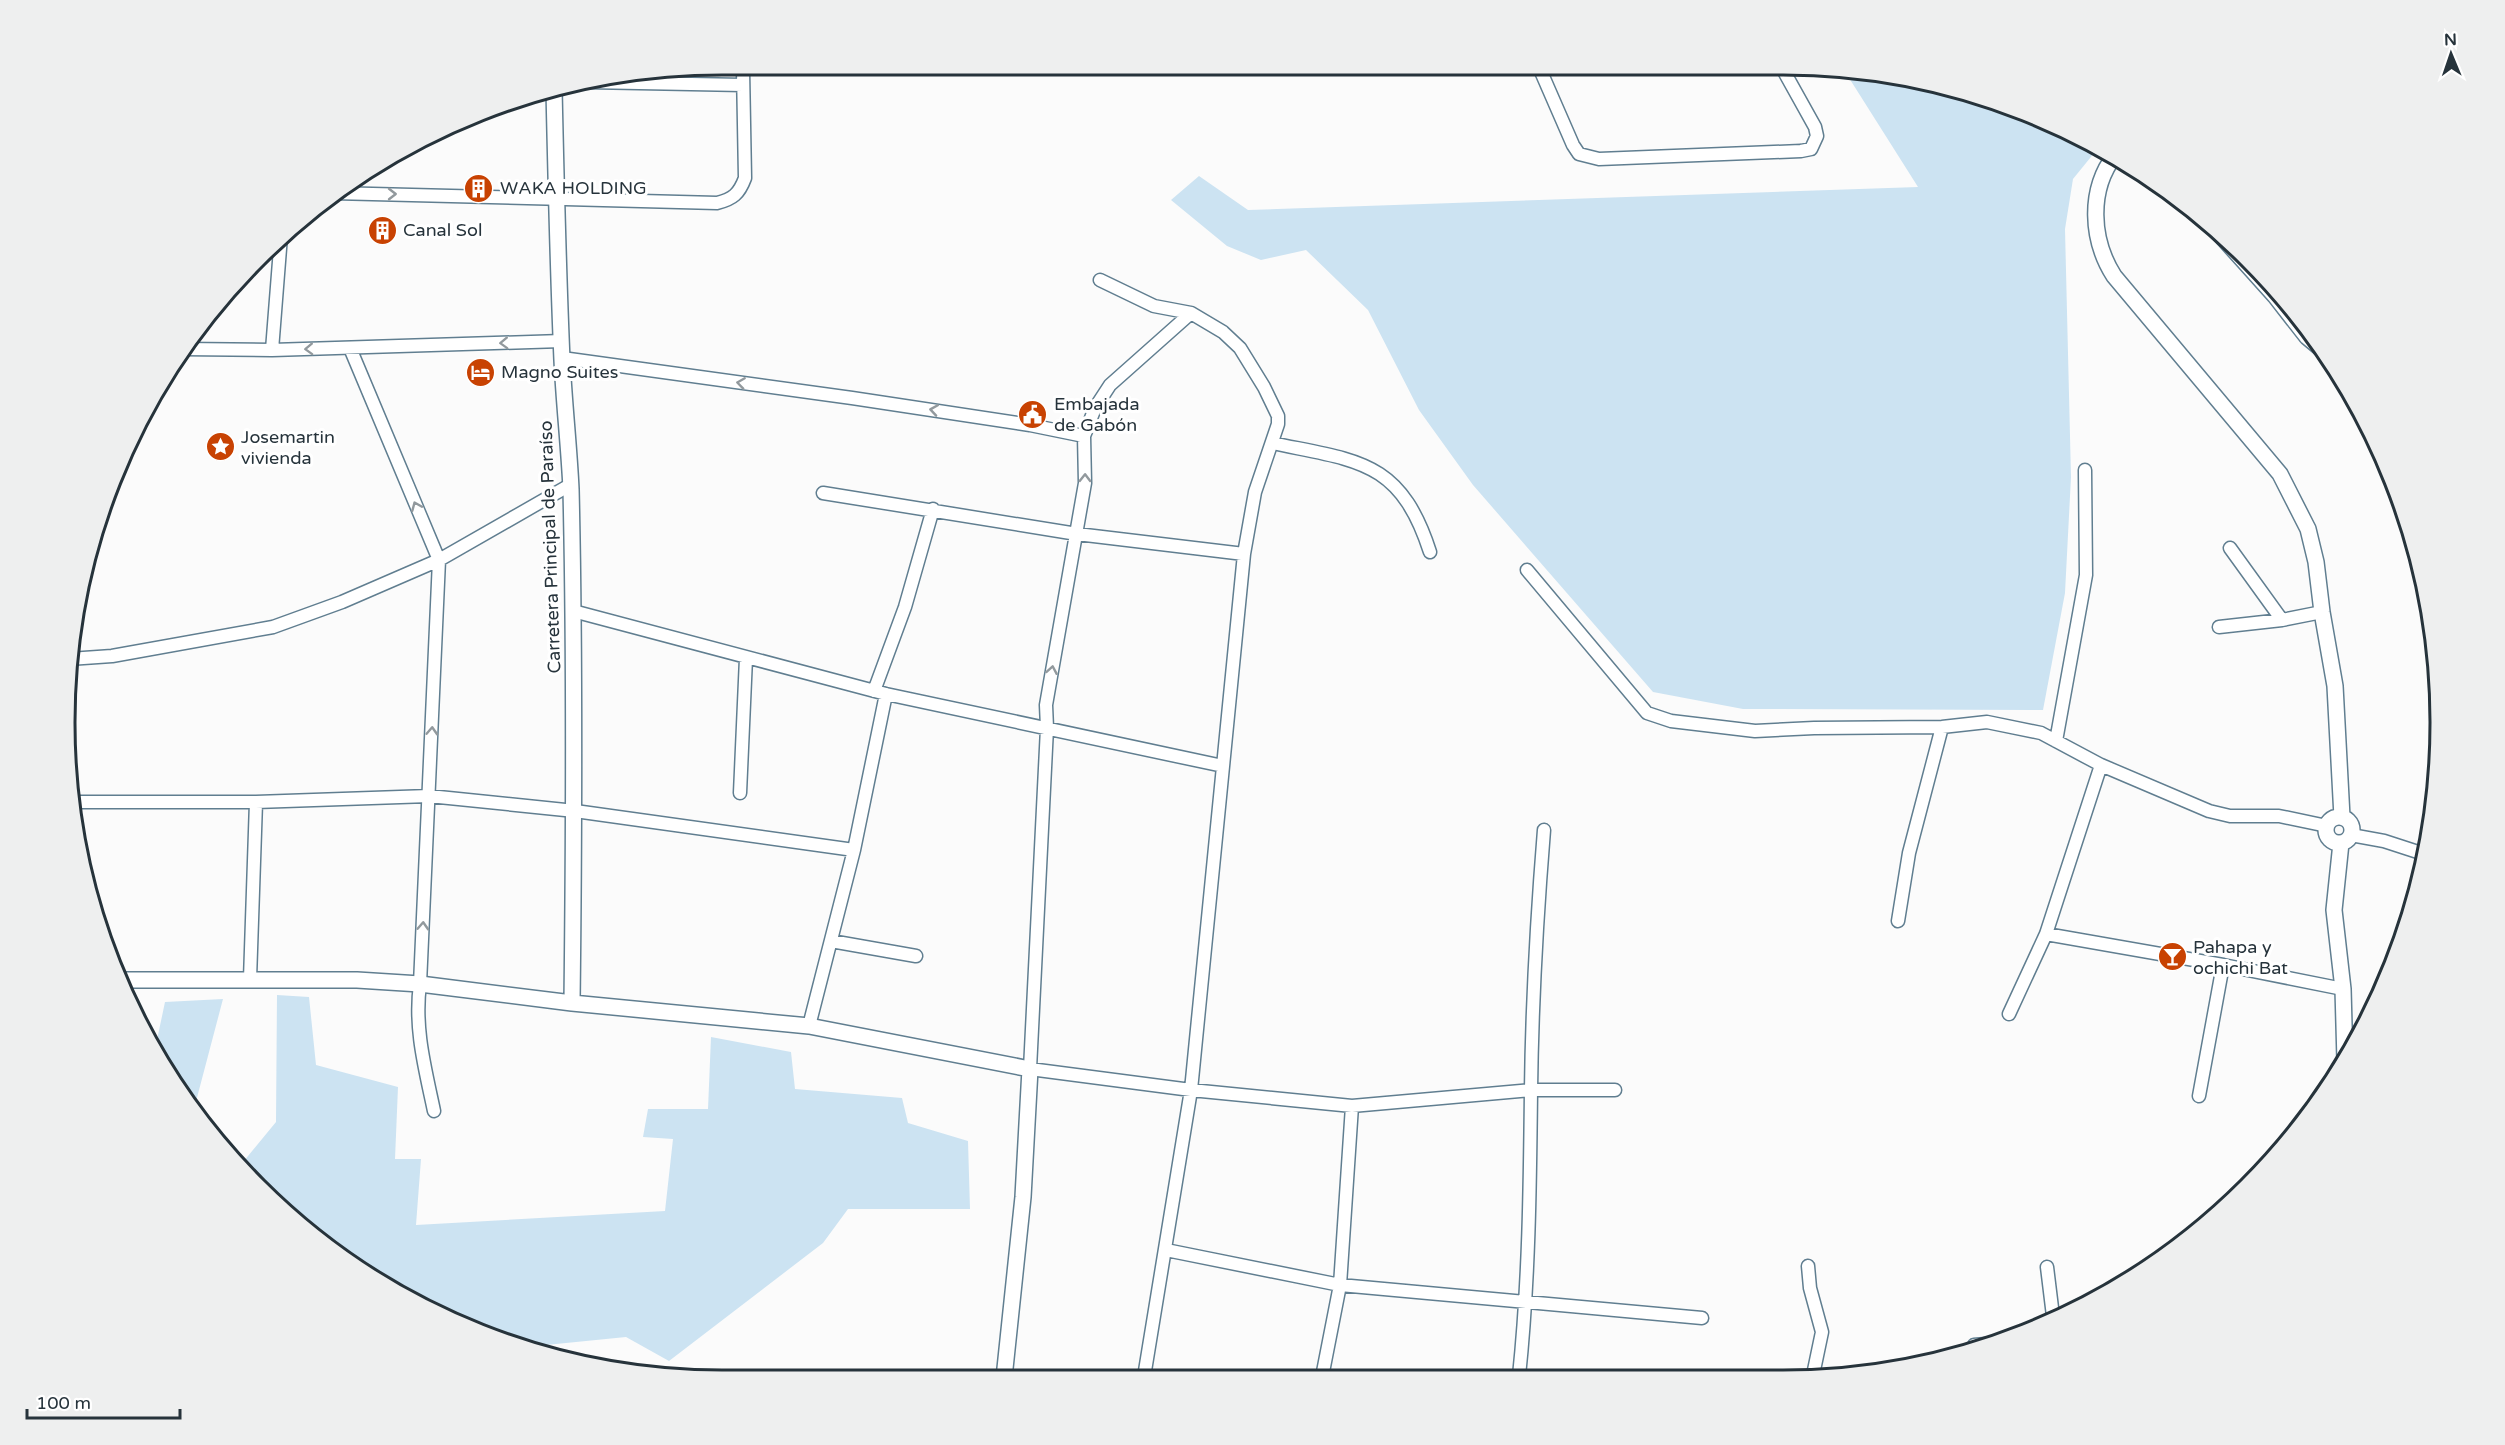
<svg xmlns="http://www.w3.org/2000/svg" width="2505" height="1445" viewBox="0 0 2505 1445" font-family="'Varela Round',sans-serif">
	<rect width="100%" height="100%" fill="#fbfbfb"/>
	<path fill="#cce3f2" d="M1844 70 1994 99 2099 147 2073 179 2065 229 2071 477 2065 593 2043 710 1743 709 1653 692 1473 485 1419 410 1368 310 1306 250 1261 260 1227 246 1171 200 1199 176 1248 210 1918 187Z
		M277 995 309 997 316 1065 398 1087 395 1159H421L416 1225 665 1211 673 1139 643 1137 648 1109H708L711 1037 791 1052 795 1089 902 1098 908 1123 968 1141 970 1209H848L823 1243 669 1361 626 1337 526 1347 393 1292 289 1217 239 1167 276 1122Z
		M223 999 194 1109 154 1054 165 1002Z"/>
	<g fill="none" stroke-linecap="round" stroke-linejoin="round">
		<defs>
			<path id="minor" d="M1539 67 1573 145 1579 154 1599 159 1801 151 1811 149 1817 136 1815 127 1781 66
				M587 82 743 85
				M333 193 717 203C733 199 739 194 745 178L743 70
				M2205 220 2274 297 2306 338 2324 353
				M1100 280 1154 306 1191 313 1223 332 1240 348 1264 387 1278 416V424L1255 492 1244 554
				M350 348 439 560 420 984C414 1028 425 1068 434 1111
				M182 349 272 350 562 341
				M272 350 281 236
				M562 358 852 398 1030 425 1084 436 1085 483 1046 705 1047 728 1030 1069 1191 1090 1352 1106 1531 1090H1615
				M1084 436 1095 408 1110 385 1191 313
				M1272 443C1357 461 1400 459 1430 552
				M823 493 1077 534 1244 554 1191 1090 1144 1377
				M2230 548 2282 620
				M1527 570 1647 713 1671 721 1755 731 1814 728 1942 727 1987 722 2041 733 2101 765 2209 811 2230 816H2279L2327 826
				M573 611 886 694 1223 766
				M2219 627 2282 620 2322 612
				M69 659 112 656 273 627 342 602 439 560 570 485
				M874 691 905 607 933 509
				M2056 741 2086 575 2085 470
				M740 793 746 658
				M71 802H256L429 796 575 811 854 850
				M2351 835 2384 841 2424 854
				M1898 921 1909 853 1942 727
				M2046 934 2223 965 2343 989
				M831 941 916 956
				M250 979 256 802
				M2009 1014 2046 934 2101 765
				M809 1026 854 850 886 694
				M2199 1096 2223 965
				M1166 1250 1340 1285 1702 1318
				M1808 1266 1810 1288 1822 1332 1813 1375
				M2047 1267 2053 1316
				M1974 1345 1998 1343
				M1519 1376C1529 1281 1530 1185 1531 1090 1532 1003 1537 916 1544 830
				M1322 1377 1340 1285 1352 1106"/>
			<path id="tertiary" d="M554 89C556 180 558 270 562 360 564 403 569 446 571 489 575 660 574 832 572 1003
				M2115 155C2088 190 2091 240 2114 276L2280 474 2308 529 2316 562 2322 612 2335 686 2342 817
				M2326 830a13 13 0 1 1 26 0a13 13 0 1 1-26 0Z
				M2341 843 2334 910 2343 989 2345 1061
				M118 980H357L420 984 572 1003 809 1026 1030 1069 1023 1197 1004 1378"/>
		</defs>
		<use href="#minor" stroke="#607e90" stroke-width="15"/>
		<use href="#tertiary" stroke="#607e90" stroke-width="18"/>
		<use href="#minor" stroke="#fff" stroke-width="12"/>
		<use href="#tertiary" stroke="#fff" stroke-width="15"/>
	</g>
	<defs><path id="oneway-chevron" d="M-2-3.5L2.5 0L-2 3.5" fill="none" stroke-width="1.6" stroke-linecap="round" stroke-linejoin="round" transform="scale(1.5)"/></defs>
	<g stroke="#92999d">
		<use href="#oneway-chevron" transform="translate(392 194)"/>
		<use href="#oneway-chevron" transform="translate(504 343) rotate(178)"/>
		<use href="#oneway-chevron" transform="translate(309 349) rotate(178)"/>
		<use href="#oneway-chevron" transform="translate(741 383) rotate(-172)"/>
		<use href="#oneway-chevron" transform="translate(934 410) rotate(-171)"/>
		<use href="#oneway-chevron" transform="translate(1085 478) rotate(-89)"/>
		<use href="#oneway-chevron" transform="translate(416 506) rotate(-113)"/>
		<use href="#oneway-chevron" transform="translate(1052 670) rotate(-80)"/>
		<use href="#oneway-chevron" transform="translate(432 731) rotate(-87)"/>
		<use href="#oneway-chevron" transform="translate(423 926) rotate(-87)"/>
	</g>
	<defs>
		<symbol id="building-disc" viewBox="-11 -11 22 22"><circle r="9.5" fill="#c84202" stroke="#fff"/><path d="M-4-6H4V6H1V3H-1V6H-4ZM-2.5-4.3h1.7v1.8h-1.7ZM.8-4.3h1.7v1.8H.8ZM-2.5-1h1.7V.8h-1.7ZM.8-1h1.7V.8H.8Z" fill="#fff"/></symbol>
		<symbol id="hotel-disc" viewBox="-11 -11 22 22"><circle r="9.5" fill="#c84202" stroke="#fff"/><path d="M-6-4.5h1.5V1H6V5H4.5V3h-9V5H-6ZM-4 0a1.8 1.8 0 1 1 3.6 0ZM.5 0V-2.5h3Q6-2.5 6 0Z" fill="#fff"/></symbol>
		<symbol id="civic-disc" viewBox="-11 -11 22 22"><circle r="9.5" fill="#c84202" stroke="#fff"/><path d="M-.6-6.5H3V-4.5H.6V-3L4-1V1h2V6H-6V1h2V-1L-.6-3ZM-1.2 2.5V6h2.4V2.5Z" fill="#fff"/></symbol>
		<symbol id="sight-disc" viewBox="-11 -11 22 22"><circle r="9.5" fill="#c84202" stroke="#fff"/><path d="M0-6L1.8-2.2L6-1.7L2.9 1.2L3.7 5.4L0 3.3L-3.7 5.4L-2.9 1.2L-6-1.7L-1.8-2.2Z" fill="#fff"/></symbol>
		<symbol id="bar-disc" viewBox="-11 -11 22 22"><circle r="9.5" fill="#c84202" stroke="#fff"/><path d="M-6-5H6L.8 .8V4.5H3.5V6h-7V4.5H-.8V.8Z" fill="#fff"/></symbol>
	</defs>
	<g fill-rule="evenodd">
		<use href="#building-disc" x="462" y="172" width="33" height="33"/>
		<use href="#building-disc" x="366" y="214" width="33" height="33"/>
		<use href="#hotel-disc" x="464" y="356" width="33" height="33"/>
		<use href="#civic-disc" x="1016" y="398" width="33" height="33"/>
		<use href="#sight-disc" x="204" y="430" width="33" height="33"/>
		<use href="#bar-disc" x="2156" y="940" width="33" height="33"/>
	</g>
	<g text-anchor="middle" dominant-baseline="central" stroke-width="6" stroke-linejoin="round" paint-order="stroke">
		<g font-size="18" fill="#26333b" stroke="#fff" text-anchor="start">
			<text x="500" y="188">WAKA HOLDING</text>
			<text x="403" y="230">Canal Sol</text>
			<text x="501" y="372">Magno Suites</text>
			<text x="1054" y="404">Embajada<tspan x="1054" dy="21">de Gabón</tspan></text>
			<text x="241" y="437">Josemartin<tspan x="241" dy="21">vivienda</tspan></text>
			<text x="2193" y="947">Pahapa y<tspan x="2193" dy="21">ochichi Bat</tspan></text>
		</g>
		<g font-size="18" fill="#26333b" stroke="#fff">
			<text transform="translate(550 547) rotate(-92)">Carretera Principal de Paraíso</text>
		</g>
	</g>
	<path d="M0 0H2505V1445H0ZM722 75H1783A647 647 0 0 1 2430 722V723A647 647 0 0 1 1783 1370H722A647 647 0 0 1 75 723V722A647 647 0 0 1 722 75Z" fill="#eeefef" fill-rule="evenodd"/>
	<path fill="none" stroke="#26333b" stroke-width="3" d="M722 75H1783A647 647 0 0 1 2430 722V723A647 647 0 0 1 1783 1370H722A647 647 0 0 1 75 723V722A647 647 0 0 1 722 75Z"/>
	<g transform="translate(2451 54) rotate(358)" stroke="#ffffff" stroke-width="4.5" paint-order="stroke">
	<path d="M0-4.5L10 22L0 15L-10 22Z" fill="#26333b"/>
	<text y="-9" font-size="16" font-weight="bold" text-anchor="middle" fill="#26333b">N</text>
	</g>
	<path d="M27 1409v9h153v-9" fill="none" stroke="#26333b" stroke-width="3"/>
	<text x="36" y="1409" font-size="18" fill="#26333b" stroke="#ffffff" stroke-width="4.5" paint-order="stroke">100 m</text>
</svg>
